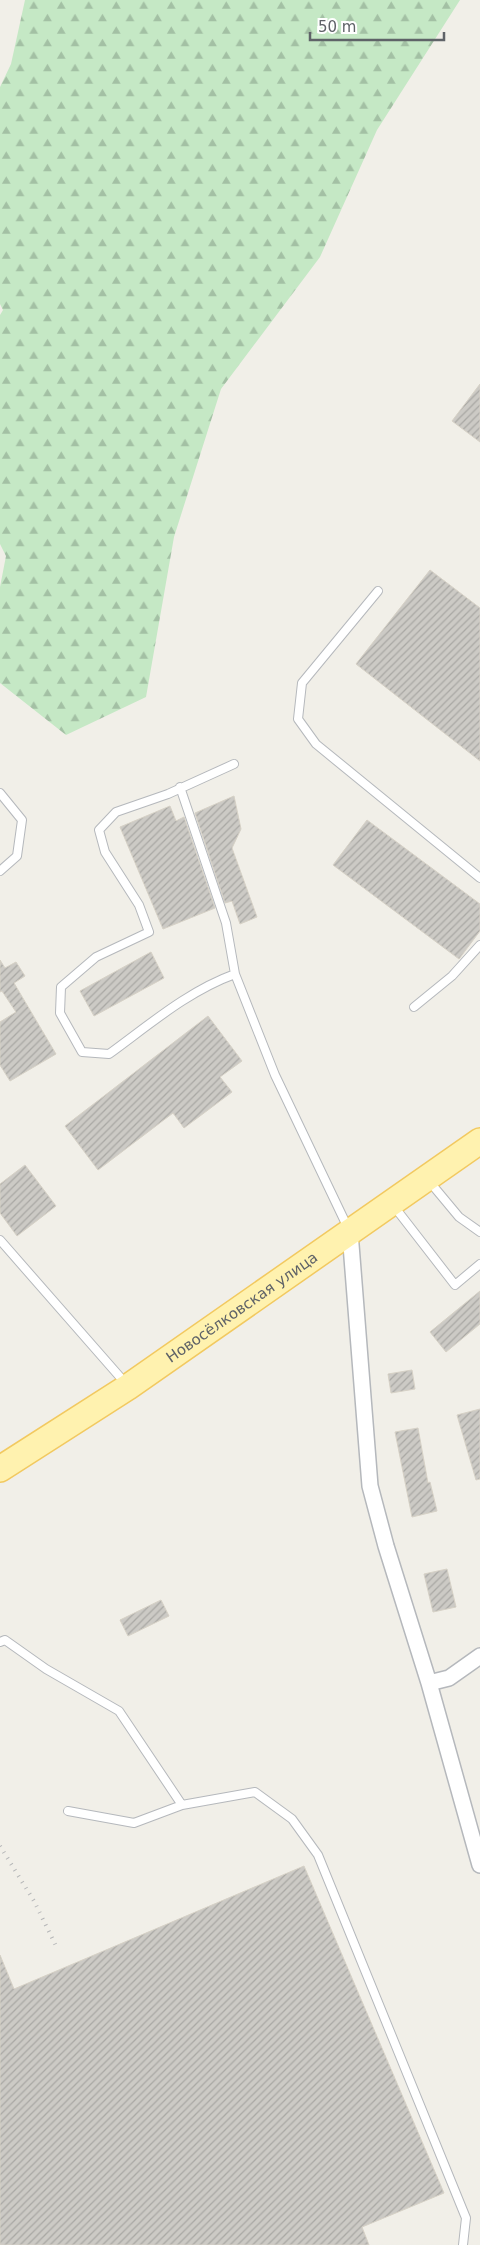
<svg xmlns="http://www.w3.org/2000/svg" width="480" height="2245" viewBox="0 0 480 2245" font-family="'DejaVu Sans',sans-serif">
	<defs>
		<pattern id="forest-firs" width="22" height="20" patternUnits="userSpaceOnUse" patternTransform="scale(1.25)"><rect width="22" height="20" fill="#c5e8c5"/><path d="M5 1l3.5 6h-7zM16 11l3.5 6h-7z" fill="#a3c0a4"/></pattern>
		<pattern id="building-hatch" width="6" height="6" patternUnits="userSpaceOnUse" patternTransform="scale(1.25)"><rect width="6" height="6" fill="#cccac5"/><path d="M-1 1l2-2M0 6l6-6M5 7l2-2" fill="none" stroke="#a9a8a4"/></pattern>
	</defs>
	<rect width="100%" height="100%" fill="#f1efe8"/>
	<path fill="url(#forest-firs)" d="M25 0H460L377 130 320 257 221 389 174 537 146 697 66 735 0 683V587L6 556 0 544V315L3 310 0 304V87L11 64Z"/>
	<path fill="url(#building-hatch)" stroke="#d6d1c6" d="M480 384V442L452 421Z
		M430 570 480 608V761L356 664Z
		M234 796 241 829 232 848 257 917 240 924 232 901 225 903 195 813Z
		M170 806 176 821 184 817 215 908 163 929 120 827Z
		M367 820 480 904V931L459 959 333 865Z
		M151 952 164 978 94 1016 80 991Z
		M0 960 5 968 16 962 25 976 14 983 56 1054 10 1081 0 1065V1022L16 1012 2 991 0 992Z
		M208 1016 242 1061 220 1077 232 1092 184 1128 173 1113 98 1170 65 1126Z
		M25 1165 56 1206 17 1236 0 1213V1184Z
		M480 1291V1324L446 1352 430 1332Z
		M412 1370 415 1389 391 1393 388 1374Z
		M480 1409V1479L476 1480 457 1415Z
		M418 1428 428 1483 430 1482 437 1511 412 1517 395 1432Z
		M447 1569 456 1607 433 1612 424 1574Z
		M161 1600 169 1616 128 1636 120 1620Z
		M304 1866 444 2193 362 2227 369 2245H0V1955L14 1989Z"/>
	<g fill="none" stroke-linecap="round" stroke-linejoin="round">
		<defs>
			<path id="service" d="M378 591 302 683 298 719 316 744 480 878
				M234 764 168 794 116 812 99 830 105 852 139 905 149 932 96 957 61 987 60 1013 82 1052 109 1054C149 1025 188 991 235 974L275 1075 348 1228
				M180 787 226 923 235 974
				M0 793 22 820 17 856 0 871
				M414 1007 452 976 480 945
				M429 1181 459 1217 480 1232
				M393 1205 455 1285 480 1264
				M0 1240 127 1385
				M0 1642 5 1640 46 1669 119 1711 182 1805 255 1792 292 1819 318 1855 466 2218 463 2245
				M68 1811 134 1823 182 1805"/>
			<path id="minor" d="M350 1232 370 1486 386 1546 429 1683 480 1865
				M429 1683 449 1678 480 1656"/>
			<g id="primary">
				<path id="s1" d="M0 1469 128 1387 480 1141"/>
			</g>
		</defs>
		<use href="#service" stroke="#b5b8bc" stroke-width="10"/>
		<use href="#minor" stroke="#b5b8bc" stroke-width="18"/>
		<use href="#primary" stroke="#f2c960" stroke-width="28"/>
		<use href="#service" stroke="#fff" stroke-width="8"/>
		<use href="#minor" stroke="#fff" stroke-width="15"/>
		<use href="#primary" stroke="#fff2af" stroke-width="25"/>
		<path stroke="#b6b7b8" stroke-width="4" stroke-dasharray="1 6" stroke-linecap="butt" d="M0 1846 34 1901 57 1948"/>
	</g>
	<g text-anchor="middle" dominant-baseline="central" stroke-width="4" stroke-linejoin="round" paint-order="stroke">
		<g font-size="15" fill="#5f6368" stroke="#fff">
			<text stroke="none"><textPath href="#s1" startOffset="291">Новосёлковская улица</textPath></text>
		</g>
	</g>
	<path d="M310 32v8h134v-8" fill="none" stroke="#5f6368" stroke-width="2.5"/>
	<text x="318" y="32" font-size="15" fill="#5f6368" stroke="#ffffff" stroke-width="4" paint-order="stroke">50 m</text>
</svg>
